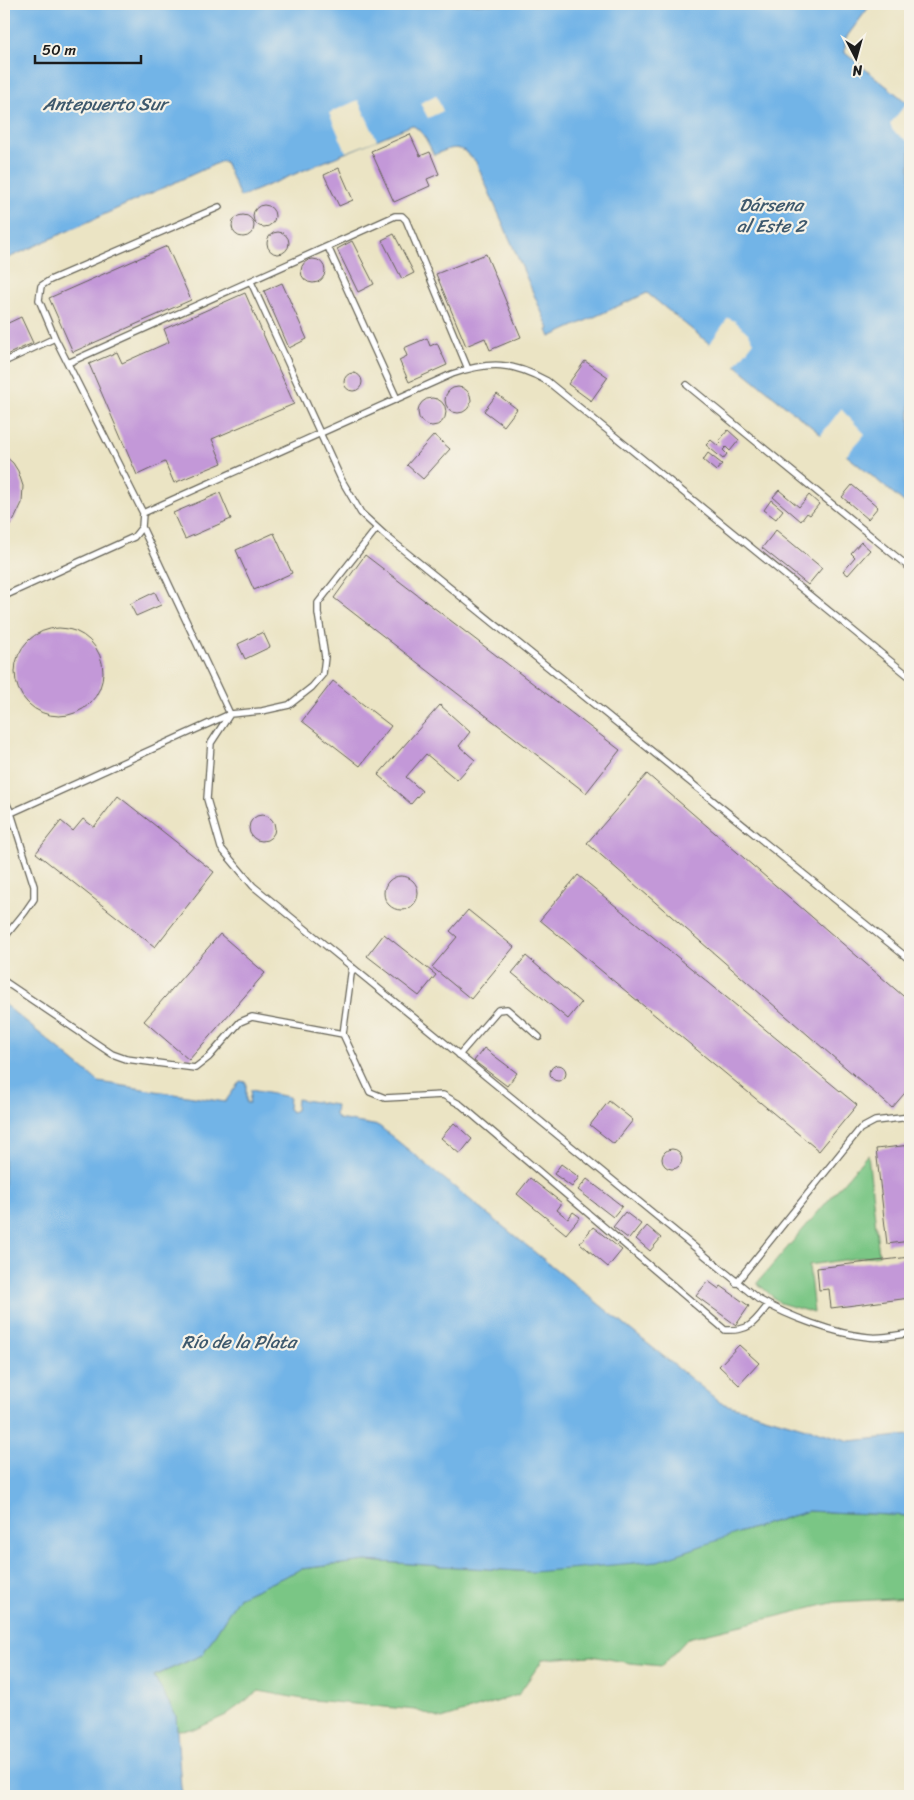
<svg xmlns="http://www.w3.org/2000/svg" width="914" height="1800" viewBox="0 0 914 1800" font-family="Sriracha,sans-serif">
	<rect width="100%" height="100%" fill="#f7f3e8"/>
	<filter id="ink" filterUnits="userSpaceOnUse"><feTurbulence type="fractalNoise" baseFrequency=".02" numOctaves="2"/><feDisplacementMap in="SourceGraphic" scale="10" xChannelSelector="R" yChannelSelector="G"/><feConvolveMatrix kernelMatrix="1 2 1 2 8 2 1 2 1" color-interpolation-filters="sRGB"/></filter>
	<filter id="wash" filterUnits="userSpaceOnUse"><feTurbulence type="fractalNoise" baseFrequency=".0096" numOctaves="4" result="noise"/><feDisplacementMap in="SourceGraphic" scale="20" xChannelSelector="R" yChannelSelector="G"/><feGaussianBlur stdDeviation="1.12" result="paint"/><feColorMatrix in="noise" values="0 0 0 0 0 0 0 0 0 0 0 0 0 0 0 0 0 1.4 0 .05"/><feComposite in="paint" operator="in"/></filter>
	<g filter="url(#wash)">
		<rect width="100%" height="100%" fill="#ebe4c4"/>
		<path fill="#7ac685" stroke="#4b7150" d="M868 1154 879 1255 809 1265 814 1313 780 1303 757 1283Z
			M808 1511 910 1516V1598L836 1602 688 1638 662 1666 630 1663 592 1656 543 1659 518 1695 442 1719 415 1710 303 1699 259 1691 226 1715 196 1729 177 1730 176 1716 154 1676 202 1655 238 1598 301 1569 366 1561 533 1572 741 1532Z"/>
		<path fill="#72b4e7" stroke="#476882" d="M4 4H876L869 7 845 39V53L910 105V507L647 293 550 337 547 330 549 329 476 162C461 144 454 146 434 155 428 143 424 132 412 125L240 197 225 162 222 161 4 260Z
			M4 1004 99 1082 225 1102 240 1081 246 1082V1103H249L251 1090 289 1097 288 1109 292 1112 296 1110 297 1099 336 1105 335 1115 338 1119 379 1126 721 1403 850 1441 910 1435V1516L808 1511 741 1532 658 1561 533 1572 366 1561 301 1569 238 1598 202 1655 154 1676 176 1716 181 1788 183 1796H4Z"/>
		<path fill="#ebe4c4" d="M436 95 443 111 428 118 420 103Z
			M358 100 377 140 346 152 329 113Z
			M909 100 910 102V143L893 131 890 124Z
			M728 318 735 321 749 334 754 342 734 367 708 346Z
			M841 409 865 434 845 457 820 436Z"/>
		<g id="blocks">
			<path fill="#c398d8" d="M410 134 420 156 430 152 439 174 427 179 430 186 394 202 371 151Z
				M339 168 353 200 339 206 324 175Z
				M253 216a11 11 0 1 1 22 0a11 11 0 1 1-22 0Z
				M232 226a11 11 0 1 1 22 0a11 11 0 1 1-22 0Z
				M267 243a11 11 0 1 1 22 0a11 11 0 1 1-22 0Z
				M394 234 414 273 402 279 382 240Z
				M352 241 374 284 358 292 337 249Z
				M167 246 191 300 73 352 49 298Z
				M486 254 521 337 490 350 485 338 466 346 436 274Z
				M301 271a12 12 0 1 1 24 0a12 12 0 1 1-24 0Z
				M282 283 307 339 289 348 264 291Z
				M245 293 294 404 212 439 222 463 174 483 165 462 137 475 89 364 117 352 122 363 169 342 164 329Z
				M21 317 33 343 4 356V325Z
				M427 338 430 346 437 343 447 365 409 382 399 360 407 356 404 348Z
				M585 361 608 377 591 401 568 384Z
				M344 382a9 9 0 1 1 18 0a9 9 0 1 1-18 0Z
				M445 400a13 13 0 1 1 26 0a13 13 0 1 1-26 0Z
				M497 394 517 409 504 426 484 411Z
				M418 412a14 14 0 1 1 28 0a14 14 0 1 1-28 0Z
				M728 430 739 440 730 451 726 447 723 450 727 454 723 459 706 445 711 440 718 446 721 443 719 441Z
				M434 435 450 449 423 479 407 465Z
				M708 453 722 464 716 471 703 460Z
				M4 455 13 463 18 471 23 486 22 503 14 520 4 530Z
				M852 485 878 507 868 519 842 497Z
				M779 490 799 507 809 495 819 504 810 515 807 513 801 521 773 497Z
				M220 493 231 519 185 539 173 513Z
				M771 500 783 510 776 519 764 510Z
				M776 530 822 568 808 585 762 548Z
				M274 533 292 573 254 590 236 550Z
				M861 542 870 550 848 575 843 571 855 557 851 553Z
				M365 555 620 750 586 793 334 598Z
				M155 592 161 605 136 616 130 604Z
				M15 672a44 44 0 1 1 88 0a44 44 0 1 1-88 0Z
				M263 632 270 647 245 659 238 644Z
				M333 681 391 726 360 766 302 721Z
				M440 705 470 732 459 746 475 760 457 780 426 754 406 777 422 791 411 804 378 775Z
				M647 774 910 1002V1087L892 1108 587 843Z
				M118 796 214 872 155 947 36 853 61 821 73 831 83 819 94 827Z
				M249 828a13 13 0 1 1 26 0a13 13 0 1 1-26 0Z
				M578 875 857 1105 819 1151 540 920Z
				M384 893a17 17 0 1 1 34 0a17 17 0 1 1-34 0Z
				M468 910 514 947 471 999 432 967 457 937 450 931Z
				M220 934 265 973 189 1060 144 1021Z
				M384 934 436 975 419 996 367 956Z
				M526 956 581 1003 568 1019 512 973Z
				M484 1048 517 1073 507 1086 474 1061Z
				M550 1073a8 8 0 1 1 16 0a8 8 0 1 1-16 0Z
				M609 1101 633 1120 614 1144 590 1125Z
				M454 1123 472 1139 460 1154 441 1138Z
				M910 1145V1241L887 1244 876 1149Z
				M662 1159a10 10 0 1 1 20 0a10 10 0 1 1-20 0Z
				M561 1164 579 1177 572 1187 554 1174Z
				M530 1178 562 1203 557 1210 568 1219 573 1212 580 1217 566 1234 517 1194Z
				M587 1179 622 1206 613 1217 578 1190Z
				M625 1212 641 1224 629 1239 613 1227Z
				M647 1226 661 1238 650 1251 636 1239Z
				M593 1227 622 1250 608 1267 580 1243Z
				M910 1257V1298L831 1308 829 1289 819 1290 817 1268Z
				M708 1281 719 1289 721 1286 749 1306 736 1325 696 1296Z
				M739 1345 759 1363 739 1385 719 1366Z"/>
		</g>
	</g>
	<g filter="url(#ink)">
		<use href="#blocks" fill-opacity="0" stroke="#646257" stroke-width="1"/>
		<g fill="none" stroke-linecap="round" stroke-linejoin="round">
			<defs>
				<path id="service" d="M328 247 397 399
					M251 282 341 479 361 513 386 536 910 960
					M55 338 39 300 41 286 50 280 219 207
					M4 362 55 338 143 513 452 374C490 361 512 362 547 381L910 677
					M68 363 395 216H402L406 220 468 369
					M687 385 910 568
					M142 527 230 714 211 743 207 799 221 848 253 886 758 1299C788 1316 834 1334 868 1337 881 1339 897 1335 910 1333
					M4 596 134 537 142 527 143 513
					M4 798 11 813 34 886V899L25 912 4 938
					M11 813 230 714 262 711 289 705 312 687 323 674 325 657 318 613V603L377 528
					M4 981 112 1054 126 1059 195 1068 209 1057 240 1022 252 1017 343 1034 370 1092 385 1098 443 1095 461 1105 725 1330C750 1331 754 1323 768 1305
					M343 1034 352 967
					M459 1055 498 1010 507 1009 539 1037
					M736 1283 860 1129 875 1121 910 1117"/>
			</defs>
			<use href="#service" stroke="#646257" stroke-width="8"/>
			<use href="#service" stroke="#fff" stroke-width="5.5"/>
		</g>
	</g>
	<g text-anchor="middle" dominant-baseline="central" stroke-width="4.5" stroke-linejoin="round" paint-order="stroke">
		<g font-size="18" font-style="italic" fill="#3e596d" stroke="#f7f3e8">
			<text x="105" y="104">Antepuerto Sur</text>
			<text x="771" y="205">Dársena<tspan x="771" dy="21">al Este 2</tspan></text>
			<text x="239" y="1342">Río de la Plata</text>
		</g>
	</g>
	<rect width="914" height="1800" fill="none" stroke="#f7f3e8" stroke-width="20"/>
	<g transform="translate(856 58) rotate(174)" stroke="#f7f3e8" stroke-width="4" paint-order="stroke">
	<path d="M0-4L9 19L0 12L-9 19Z" fill="#1c1c1c"/>
	<text y="-8" font-size="14" font-weight="bold" text-anchor="middle" fill="#1c1c1c">N</text>
	</g>
	<path d="M35 55v8h106v-8" fill="none" stroke="#1c1c1c" stroke-width="2.5"/>
	<text x="42" y="55" font-size="15" fill="#1c1c1c" stroke="#f7f3e8" stroke-width="4" paint-order="stroke">50 m</text>
</svg>
